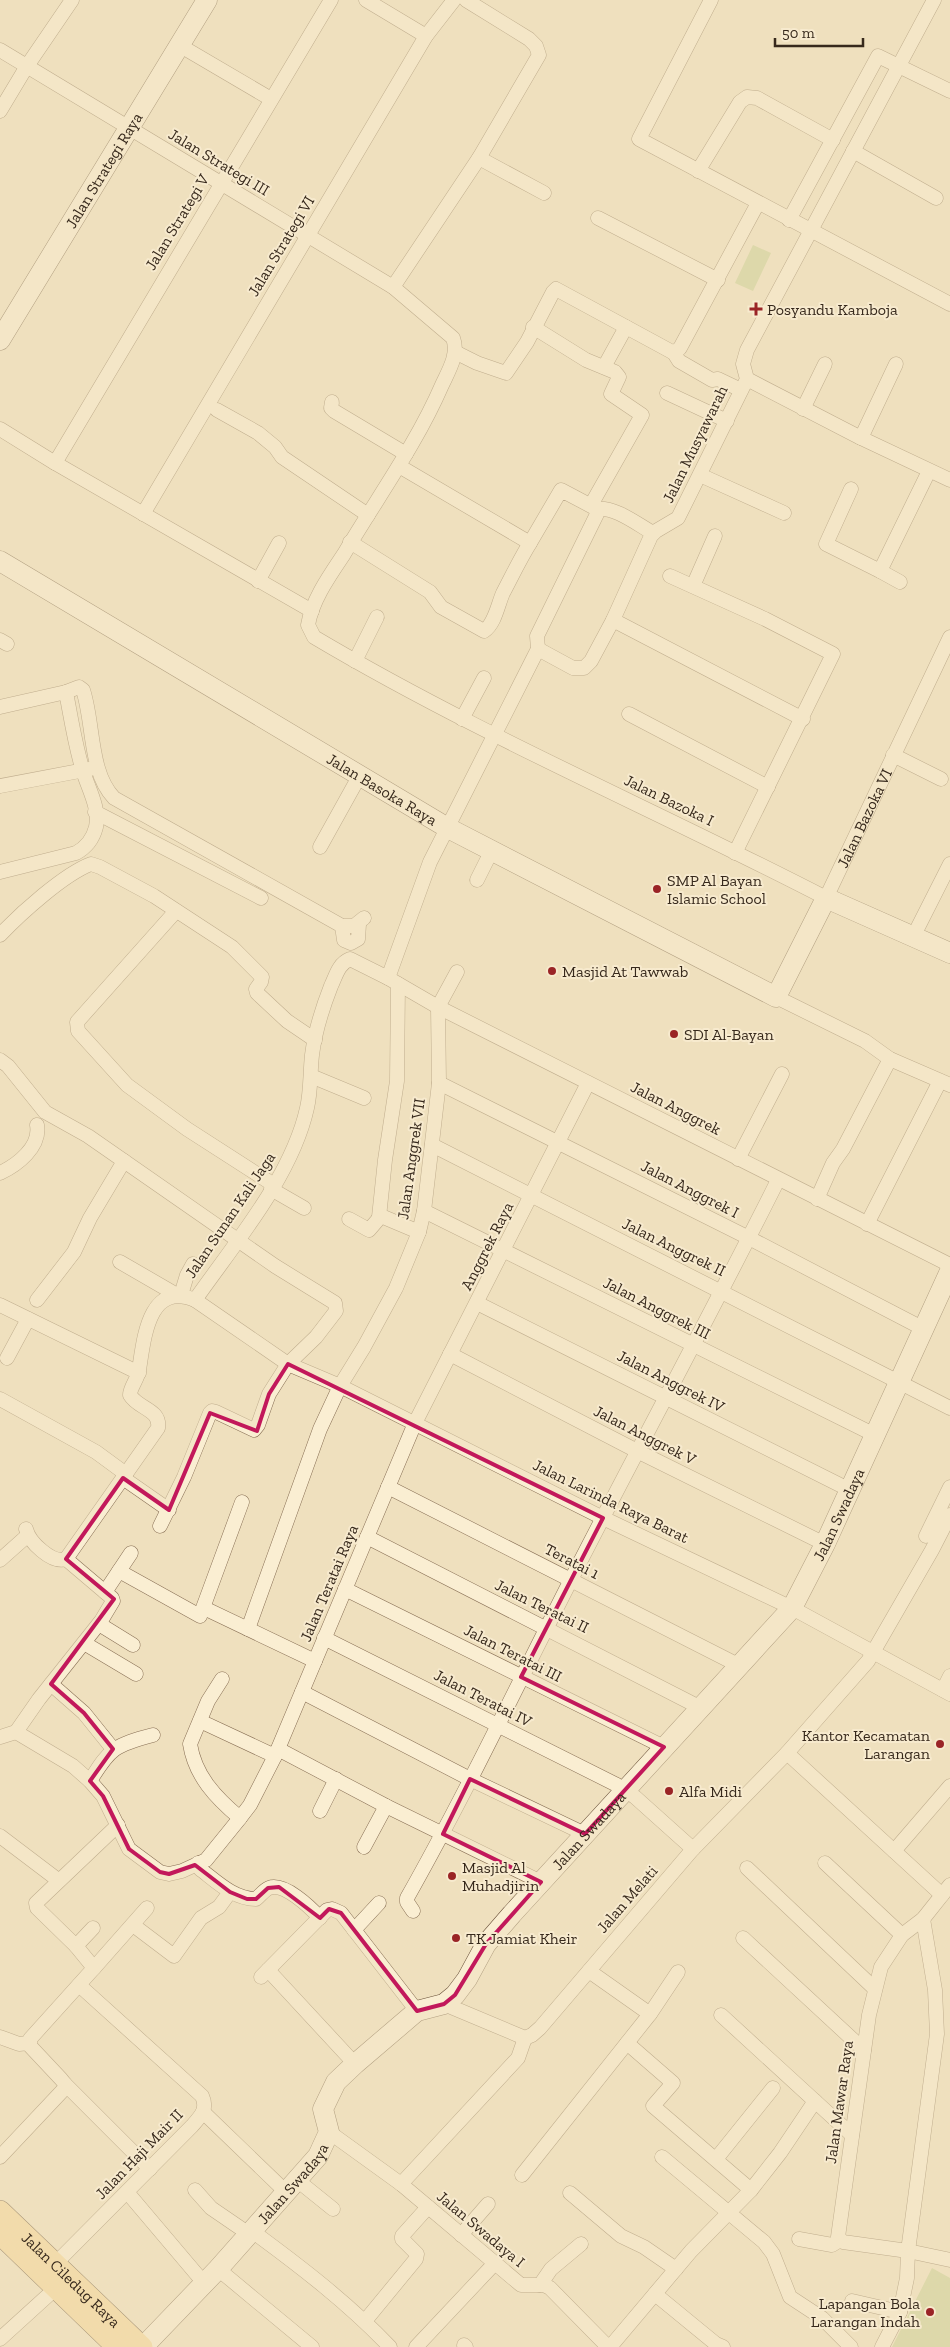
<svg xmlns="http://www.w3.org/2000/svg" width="950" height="2347" viewBox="0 0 950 2347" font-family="'Zilla Slab',serif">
	<rect width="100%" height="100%" fill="#efe0be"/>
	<path fill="#c7ce92" d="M753 245 771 253 753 291 735 283Z
		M932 2268 950 2278V2347H892Z"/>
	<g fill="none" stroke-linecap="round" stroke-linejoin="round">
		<defs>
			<g id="street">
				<path d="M366 0 426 36"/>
				<path d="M711 0 639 139 950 304"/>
				<path d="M179 45 271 99"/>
				<path id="s1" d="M0 50 393 287 453 338C459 354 449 370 442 385 416 445 377 498 344 554 330 575 312 600 308 625L314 637C479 735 656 810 826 898L950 637"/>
				<path d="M0 111 27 66 72 0"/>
				<path d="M853 151 936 198"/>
				<path d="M479 158 544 193"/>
				<path d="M698 171 740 102 747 97 757 98 833 140"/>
				<path d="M598 218 718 280"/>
				<path d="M789 220 878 56 950 91"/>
				<path d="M393 287 479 158 539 55 536 46 529 39 466 0"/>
				<path d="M533 327 586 360 615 372 619 377 611 394 642 415 591 505"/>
				<path d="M455 352 477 363 506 373 527 342 553 292 556 289 674 353 679 361 712 380 718 379 741 390"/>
				<path d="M674 353 680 348 758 203"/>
				<path d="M604 367 626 327"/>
				<path d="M747 379 861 438 950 480"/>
				<path d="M667 393 727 421"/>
				<path d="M332 402 331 408 334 411 406 454"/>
				<path d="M803 409 825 364"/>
				<path d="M217 410 258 433 275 447 282 457 368 515"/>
				<path d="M0 429 55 463 312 611"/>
				<path d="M861 438 896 364"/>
				<path d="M55 463 331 0"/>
				<path d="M700 475 784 513"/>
				<path d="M851 489 826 544 880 571 929 471"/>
				<path d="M596 509C615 506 638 525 653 533"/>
				<path d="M143 514 426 36 454 0"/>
				<path d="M350 542 430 592 441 607 484 631C495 624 498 604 503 593 512 576 520 559 530 543"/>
				<path d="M880 571 900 582"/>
				<path d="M670 576 765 619 833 654 735 853"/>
				<path d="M258 581 279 543"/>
				<path d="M693 586 715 536"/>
				<path d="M613 620 803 719"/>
				<path d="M0 640 7 644"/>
				<path d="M538 649 573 668H584L591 661 613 620 651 536 656 531 678 518 747 379 743 364 747 350 934 0"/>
				<path d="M355 661 377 617"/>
				<path d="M66 692 79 687 83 690C94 723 89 772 114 798L342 926H354L364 918"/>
				<path d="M0 707 66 692C71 718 75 745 83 771 88 788 100 808 96 827 93 839 87 847 76 853L0 872"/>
				<path d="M629 714 768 787"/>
				<path d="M462 719 484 678"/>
				<path d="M893 755 941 779"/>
				<path d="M0 786 90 769"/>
				<path d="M95 812 261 898"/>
				<path d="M320 847 360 775"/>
				<path d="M477 880 492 850"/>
				<path d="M176 911 77 1022 78 1031 127 1085 187 1129 274 1185"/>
				<path d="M342 926 344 940 351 943 358 939 359 924"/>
				<path d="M0 935C20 914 64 874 91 864L100 867 154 896 232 947 262 977 261 982 256 989 257 993 287 1021 315 1040"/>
				<path d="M913 937 950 864"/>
				<path d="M388 978 438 1007 950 1265"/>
				<path d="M776 997 865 1041 890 1059 950 1085"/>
				<path d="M0 1060 8 1066 45 1112 88 1136 275 1266 335 1303 336 1311 316 1337 288 1364 269 1394 258 1425 254 1430 216 1412 212 1411 210 1413 184 1477 160 1526"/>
				<path d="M311 1076 364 1098"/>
				<path d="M439 1083 749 1238 924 1329"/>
				<path d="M432 1145 950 1408"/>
				<path d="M738 1159 782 1074"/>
				<path d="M0 1173C17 1165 41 1147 37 1125"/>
				<path d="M271 1189 304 1208"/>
				<path d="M817 1199 833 1163 843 1149 890 1059"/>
				<path d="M424 1211 875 1435"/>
				<path d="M379 1217 385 1160 397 1081 398 984"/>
				<path d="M349 1219 369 1230 381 1216 419 1232"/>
				<path d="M867 1224 940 1081"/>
				<path d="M120 1262 177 1295"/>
				<path d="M181 1295 187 1275 193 1264"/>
				<path d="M37 1300 74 1252 90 1218 124 1161"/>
				<path d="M195 1300 288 1364 340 1386 603 1518 792 1608 950 1694"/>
				<path d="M477 1303 850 1490"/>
				<path d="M0 1305 139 1373"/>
				<path d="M450 1354 639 1452 825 1544"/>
				<path d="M7 1358 28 1319"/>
				<path d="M0 1399 96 1452 126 1474"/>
				<path d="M123 1478 169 1510"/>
				<path d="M388 1487 740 1666"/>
				<path d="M26 1529C29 1542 52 1564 66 1559"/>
				<path d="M926 1536 950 1487"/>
				<path d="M367 1537 701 1708"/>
				<path d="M0 1560 27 1536"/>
				<path d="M119 1571 200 1616 242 1502"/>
				<path d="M345 1589 664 1747"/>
				<path d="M105 1592 131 1553"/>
				<path d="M204 1608 315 1661"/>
				<path d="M99 1624 133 1645"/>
				<path d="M248 1629 320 1429 340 1386 364 1347 396 1288 419 1232 424 1211 439 1083 438 1007 457 972"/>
				<path d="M324 1638 617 1785 635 1797 693 1849"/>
				<path d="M84 1643 136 1674"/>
				<path d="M222 1679 208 1701 190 1744C195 1776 216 1798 240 1818L250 1805 275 1756 415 1423 588 1083"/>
				<path d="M51 1684 84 1713 113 1749"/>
				<path d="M943 1690 950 1676"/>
				<path d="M302 1692 470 1779 585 1834"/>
				<path d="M200 1721 275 1756"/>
				<path d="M16 1732 73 1766 90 1781 103 1796 129 1849 160 1872 169 1874 182 1871 206 1860 240 1818"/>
				<path d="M0 1737 16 1732 39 1699 101 1621 113 1601 112 1598 66 1559 158 1428C161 1409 138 1409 130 1395 130 1387 138 1379 139 1370 144 1339 148 1281 195 1300 235 1243 292 1176 307 1108 311 1091 310 1073 312 1055 315 1031 322 1009 331 986 336 976 338 964 350 959L388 978 430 862 538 649 537 636 597 514 595 508 561 490 530 543 399 466"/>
				<path d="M278 1749 386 1806 541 1882"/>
				<path d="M787 1753 942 1895"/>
				<path d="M90 1781C110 1748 115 1745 153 1735"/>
				<path d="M320 1811 336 1779"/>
				<path d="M0 1836 58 1880"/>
				<path d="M364 1847 386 1806"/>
				<path d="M894 1851 950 1786"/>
				<path d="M198 1863 200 1869C217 1882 234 1899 256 1899 260 1896 264 1890 269 1888 284 1882 310 1907 320 1918"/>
				<path d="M825 1863 902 1935"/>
				<path d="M747 1868 875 1989"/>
				<path d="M950 1885 923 1919 902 1935 881 1967 869 2015 838 2237 843 2242 908 2251 950 2260"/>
				<path d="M413 1911 407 1902V1898C468 1790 521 1677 578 1566 644 1437 713 1310 778 1180"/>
				<path d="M133 1925 174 1956 201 1918 219 1907 230 1892"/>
				<path d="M354 1930 379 1903"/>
				<path d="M743 1938 864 2050"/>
				<path d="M76 1946 37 1908 36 1903 118 1825"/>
				<path d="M94 1968 147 1908"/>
				<path d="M268 1970 355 2064"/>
				<path d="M589 1971 650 2014 678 1972"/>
				<path d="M261 1977 327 1910 332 1909 341 1913 417 2011"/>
				<path d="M444 2004 525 2038 532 2035 540 2028 693 1849 787 1753 868 1661 932 1550 950 1515"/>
				<path d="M721 2015 852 2135"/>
				<path d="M0 2037 19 2044 29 2043"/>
				<path d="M627 2043 673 2083 653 2106 751 2190"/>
				<path d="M65 2084 150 2169"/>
				<path d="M203 2112 286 2192"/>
				<path d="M329 2132 401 2184 521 2285H544L550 2288 608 2347"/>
				<path d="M0 2157 65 2088V2084L61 2079 30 2046V2039L94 1968 76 1946 93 1928"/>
				<path d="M662 2157 764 2242 773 2254 790 2297 822 2318 851 2347"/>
				<path d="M716 2159 773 2088"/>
				<path d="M522 2175 650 2014"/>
				<path d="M297 2180 333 2209"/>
				<path d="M401 2184 518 2058 525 2038"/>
				<path d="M195 2190 211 2208 249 2234"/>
				<path d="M127 2192 204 2283"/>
				<path d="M570 2193 621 2236 644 2247 676 2269"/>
				<path d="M252 2231C301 2267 348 2303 390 2347"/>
				<path d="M461 2235 488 2204"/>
				<path d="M799 2239 832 2245 840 2240"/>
				<path d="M54 2265 192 2126C201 2116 208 2109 202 2096L79 1985"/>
				<path d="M218 2269 312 2347"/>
				<path d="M540 2285 551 2269 581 2244"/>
				<path d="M655 2294 716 2344 723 2347"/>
				<path d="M852 2301 900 2312"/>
				<path d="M365 2321 416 2259 417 2254 402 2239V2236L428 2207"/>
				<path d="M0 2339 55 2289"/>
				<path d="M464 2345 466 2347"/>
				<path d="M416 2347 495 2263"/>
				<path d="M610 2347 691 2251 751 2190 780 2153 815 2101"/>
				<path d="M882 2347 900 2312 907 2278 908 2251 937 2034 935 1990 923 1919"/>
			</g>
			<g id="secondary">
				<path id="s2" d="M0 340 207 0"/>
				<path id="s3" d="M0 561 446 827 776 997 826 898 950 953"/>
				<path id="s4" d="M143 2347 218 2269 318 2156 329 2132 323 2109 336 2082 355 2064 417 2011 444 2004 455 1995 467 1979 486 1944 512 1914 792 1608 825 1544 950 1271"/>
			</g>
			<g id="primary">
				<path id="s5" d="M0 2211 142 2347"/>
				<path d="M0 2234 117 2347"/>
			</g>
		</defs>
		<use href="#street" stroke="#897056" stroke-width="15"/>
		<use href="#secondary" stroke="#6a513a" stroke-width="21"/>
		<use href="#primary" stroke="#563e2b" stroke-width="22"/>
		<use href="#street" stroke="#faeed2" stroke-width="14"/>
		<use href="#secondary" stroke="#faeed2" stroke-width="20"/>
		<use href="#primary" stroke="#f5d694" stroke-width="21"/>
	</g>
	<path d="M0 0H950V2347H0ZM288 1364 603 1518 521 1677 664 1747 585 1834 470 1779 443 1834 541 1882 486 1944 455 1995 444 2004 417 2011 341 1913 329 1909 320 1918 279 1887 268 1888 256 1899H247L230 1892 195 1865 169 1874 160 1872 129 1849 103 1796 90 1781 113 1749 84 1713 51 1684 114 1599 66 1559 123 1478 169 1510 210 1413 257 1431 269 1394Z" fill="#efe0be" fill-opacity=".55" fill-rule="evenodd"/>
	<path fill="none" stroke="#c2185b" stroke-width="4" stroke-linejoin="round" d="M288 1364 603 1518 521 1677 664 1747 585 1834 470 1779 443 1834 541 1882 486 1944 455 1995 444 2004 417 2011 341 1913 329 1909 320 1918 279 1887 268 1888 256 1899H247L230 1892 195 1865 169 1874 160 1872 129 1849 103 1796 90 1781 113 1749 84 1713 51 1684 114 1599 66 1559 123 1478 169 1510 210 1413 257 1431 269 1394Z"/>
	<g fill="#9a2426" stroke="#f7eace" stroke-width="2">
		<path d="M753.5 301.5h5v5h5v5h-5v5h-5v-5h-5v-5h5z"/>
		<circle cx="657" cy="889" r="5"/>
		<circle cx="552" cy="971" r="5"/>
		<circle cx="674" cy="1034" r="5"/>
		<circle cx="940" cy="1744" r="5"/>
		<circle cx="669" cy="1791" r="5"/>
		<circle cx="452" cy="1876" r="5"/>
		<circle cx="456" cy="1938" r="5"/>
		<circle cx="930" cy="2312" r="5"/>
	</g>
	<g text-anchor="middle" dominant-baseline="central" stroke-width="4" stroke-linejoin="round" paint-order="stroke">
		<g font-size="16" fill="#37291c" stroke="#f7eace">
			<text transform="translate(219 162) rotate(31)">Jalan Strategi III</text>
			<text stroke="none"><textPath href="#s2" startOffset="199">Jalan Strategi Raya</textPath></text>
			<text transform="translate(177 222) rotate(-59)">Jalan Strategi V</text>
			<text transform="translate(281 246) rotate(-59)">Jalan Strategi VI</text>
			<text transform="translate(695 444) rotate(-64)">Jalan Musyawarah</text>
			<text stroke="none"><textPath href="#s3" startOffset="445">Jalan Basoka Raya</textPath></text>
			<text transform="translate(669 800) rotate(26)">Jalan Bazoka I</text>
			<text stroke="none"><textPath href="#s1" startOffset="1540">Jalan Bazoka VI</textPath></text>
			<text transform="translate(676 1108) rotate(27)">Jalan Anggrek</text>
			<text transform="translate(411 1159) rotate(-82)">Jalan Anggrek VII</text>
			<text transform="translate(690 1189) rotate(27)">Jalan Anggrek I</text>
			<text transform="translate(230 1215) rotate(-56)">Jalan Sunan Kali Jaga</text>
			<text transform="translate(487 1246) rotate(-63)">Anggrek Raya</text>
			<text transform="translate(674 1247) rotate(26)">Jalan Anggrek II</text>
			<text transform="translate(657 1308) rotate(27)">Jalan Anggrek III</text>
			<text transform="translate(671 1381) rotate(27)">Jalan Anggrek IV</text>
			<text transform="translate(645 1435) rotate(27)">Jalan Anggrek V</text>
			<text transform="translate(611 1501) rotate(26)">Jalan Larinda Raya Barat</text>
			<text stroke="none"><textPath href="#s4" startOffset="1108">Jalan Swadaya</textPath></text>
			<text transform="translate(572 1561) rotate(27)">Teratai 1</text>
			<text transform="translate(329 1583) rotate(-67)">Jalan Teratai Raya</text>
			<text transform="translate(542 1606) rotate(26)">Jalan Teratai II</text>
			<text transform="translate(513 1653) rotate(27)">Jalan Teratai III</text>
			<text transform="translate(483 1698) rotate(27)">Jalan Teratai IV</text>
			<text stroke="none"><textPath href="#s4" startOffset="702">Jalan Swadaya</textPath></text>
			<text transform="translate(627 1899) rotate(-49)">Jalan Melati</text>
			<text transform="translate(839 2102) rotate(-82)">Jalan Mawar Raya</text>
			<text transform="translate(139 2154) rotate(-46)">Jalan Haji Mair II</text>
			<text stroke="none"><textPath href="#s4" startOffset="222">Jalan Swadaya</textPath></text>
			<text transform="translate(481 2229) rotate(40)">Jalan Swadaya I</text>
			<text stroke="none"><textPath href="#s5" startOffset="99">Jalan Ciledug Raya</textPath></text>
		</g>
		<g font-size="16" fill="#37291c" stroke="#f7eace" text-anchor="start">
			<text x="767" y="309">Posyandu Kamboja</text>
			<text x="667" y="880">SMP Al Bayan<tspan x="667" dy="18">Islamic School</tspan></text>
			<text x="562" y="971">Masjid At Tawwab</text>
			<text x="684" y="1034">SDI Al-Bayan</text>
			<text x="930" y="1735" text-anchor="end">Kantor Kecamatan<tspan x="930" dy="18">Larangan</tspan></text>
			<text x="679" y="1791">Alfa Midi</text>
			<text x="462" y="1867">Masjid Al<tspan x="462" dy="18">Muhadjirin</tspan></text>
			<text x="466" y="1938">TK Jamiat Kheir</text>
			<text x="920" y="2303" text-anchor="end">Lapangan Bola<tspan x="920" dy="18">Larangan Indah</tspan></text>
		</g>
	</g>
	<path d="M775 38v8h88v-8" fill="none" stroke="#37291c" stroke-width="2.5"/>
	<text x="782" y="38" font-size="15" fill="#37291c" stroke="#f7eace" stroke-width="4" paint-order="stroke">50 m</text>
</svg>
